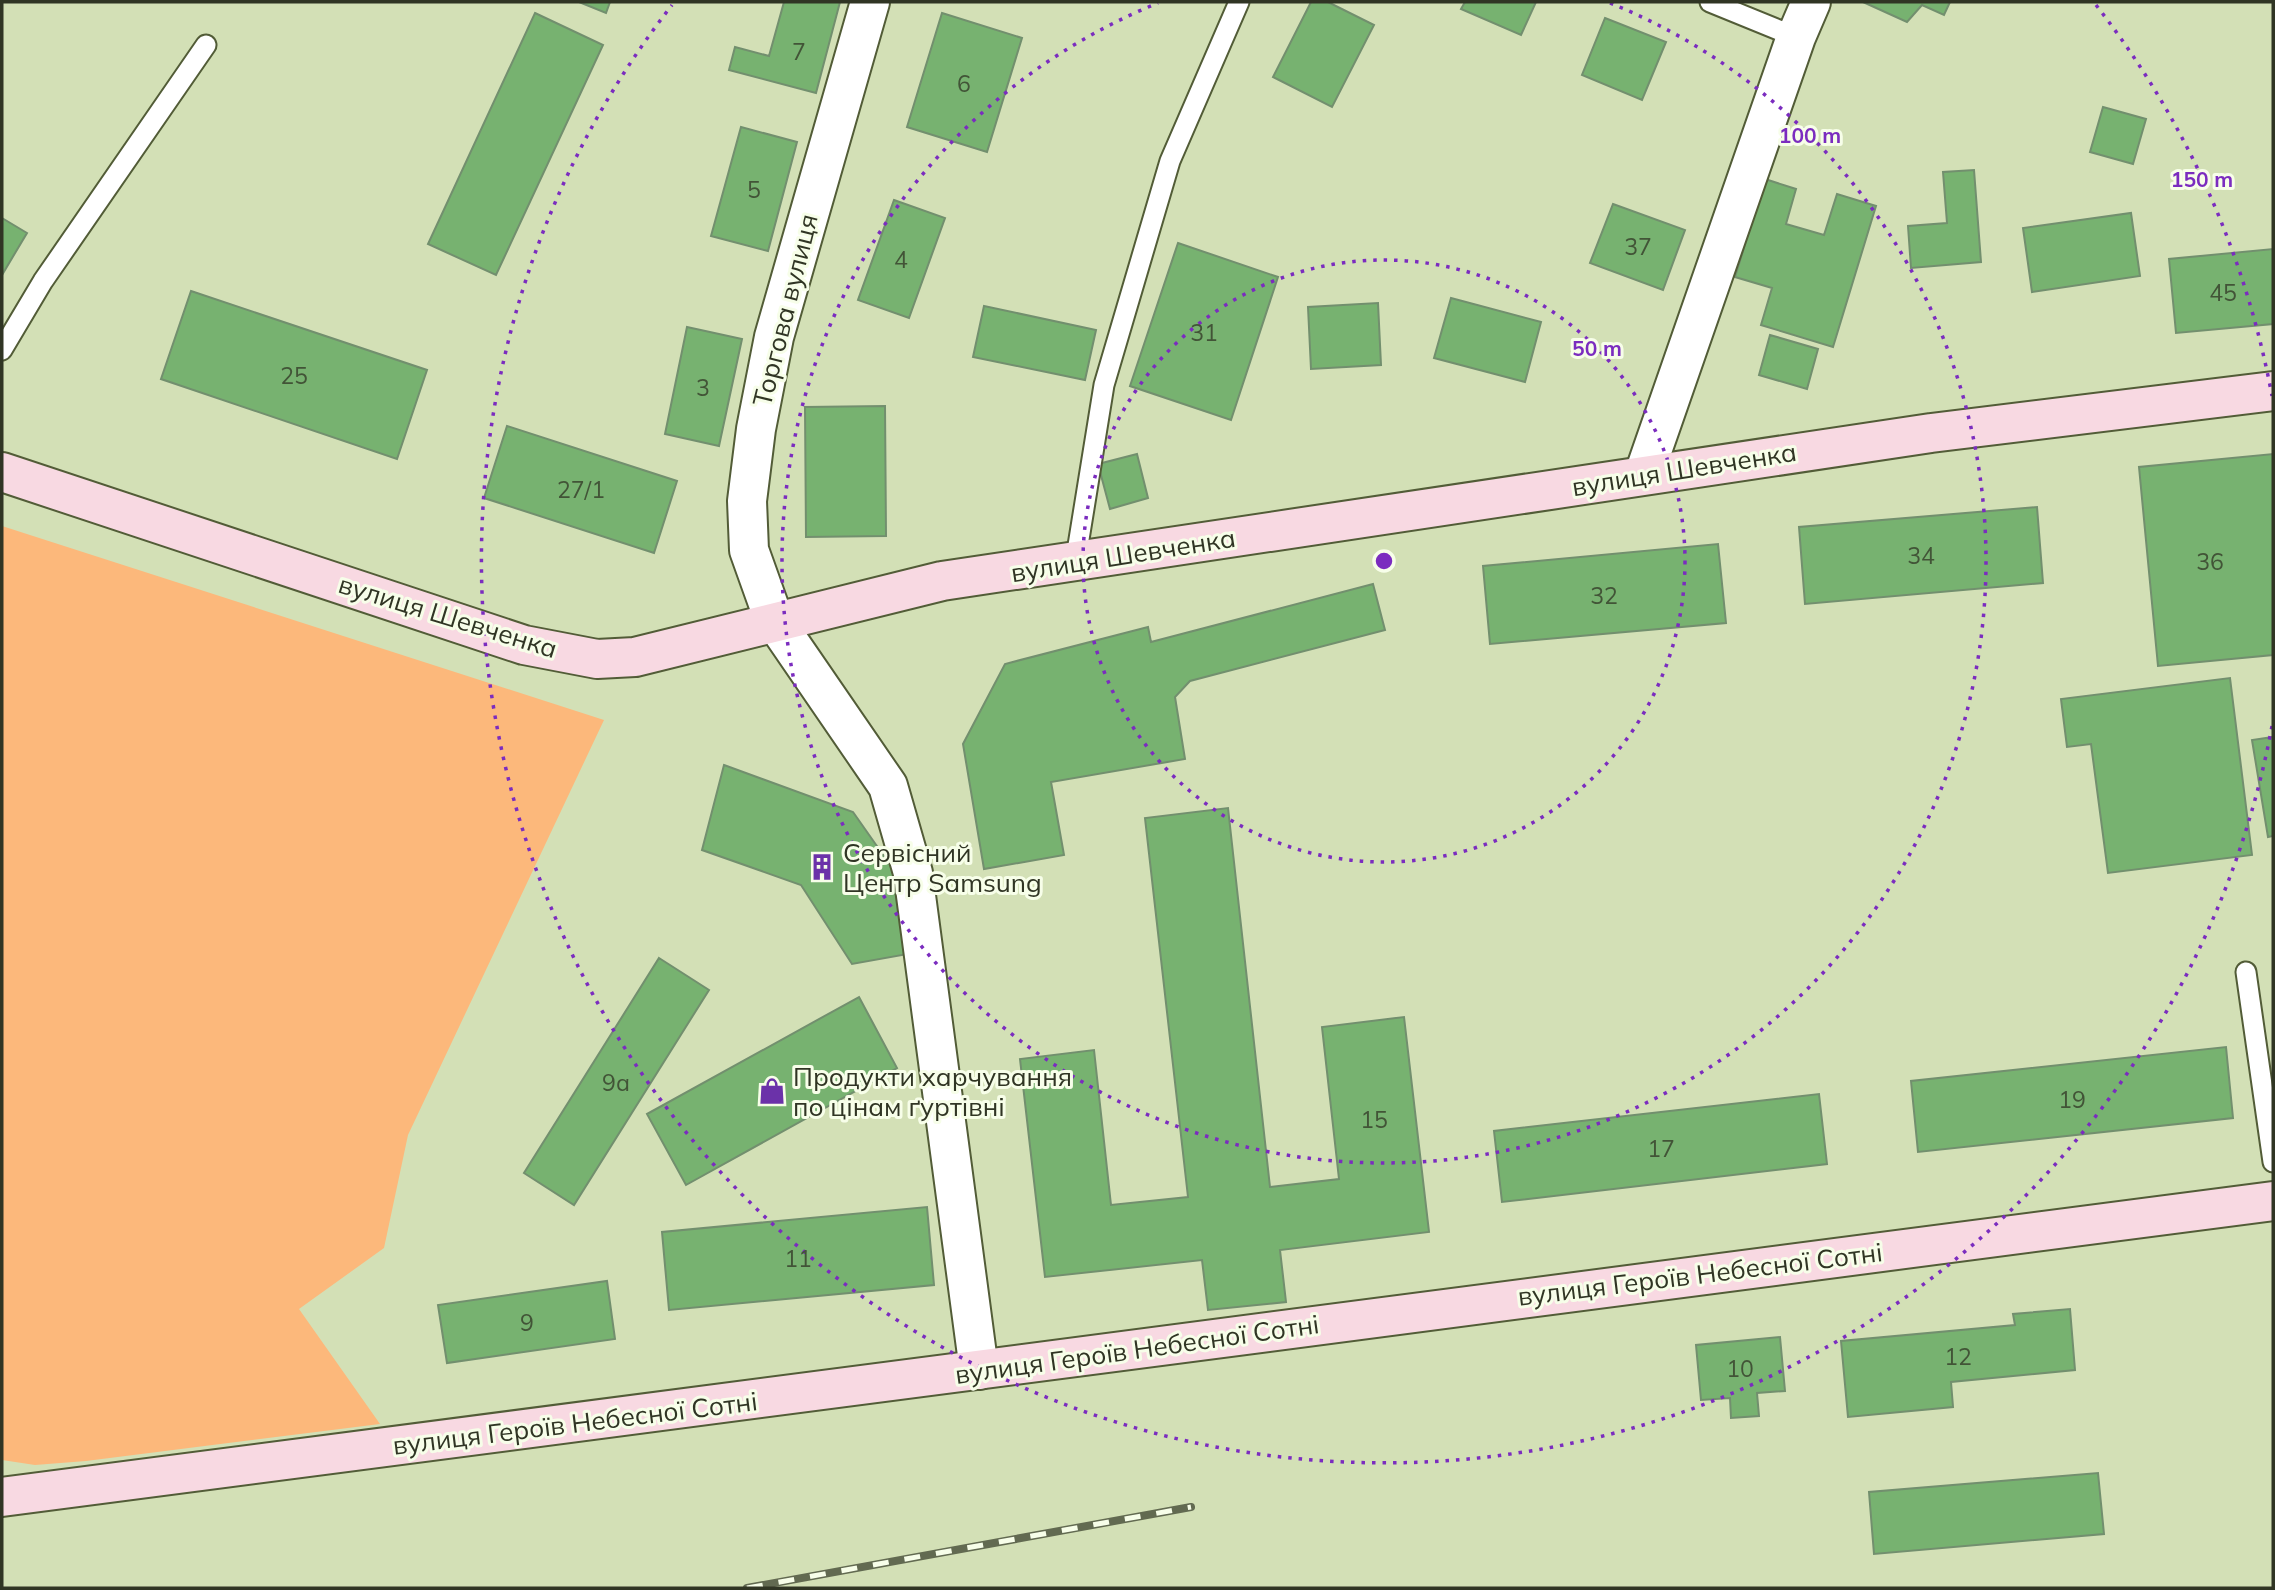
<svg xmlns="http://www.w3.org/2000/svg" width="2275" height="1590" viewBox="0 0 2275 1590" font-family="Mulish,sans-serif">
	<rect width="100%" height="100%" fill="#d3e0b6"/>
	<path fill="#fcb87b" d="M2 526 604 720 408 1135 384 1248 299 1309 380 1424 86 1461 35 1465 2 1460Z"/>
	<path fill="#77b270" stroke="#728f6e" stroke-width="2" d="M579 2H610L606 13Z
		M784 2H840L816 93 729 70 735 47 769 56Z
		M1311 2H1328L1374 25 1332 107 1273 77Z
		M1465 2H1536L1521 35 1461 9Z
		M1863 2H1950L1944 15 1922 5 1907 22Z
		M535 13 603 45 496 275 428 244Z
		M942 13 1022 38 987 152 907 127Z
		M1605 18 1666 42 1642 100 1582 75Z
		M2103 107 2146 119 2133 164 2090 152Z
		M741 127 797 142 768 251 711 236Z
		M1974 170 1981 262 1911 268 1908 226 1947 223 1943 172Z
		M1765 179 1796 189 1786 224 1824 235 1837 194 1876 206 1833 347 1761 325 1772 288 1735 277Z
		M894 200 945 218 909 318 858 300Z
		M1613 204 1685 230 1663 290 1590 263Z
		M2131 213 2140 276 2032 292 2023 228Z
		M2 218 27 233 2 275Z
		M1178 243 1278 277 1231 420 1130 386Z
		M2273 249V324L2176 333 2169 259Z
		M191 291 427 370 397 459 161 379Z
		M1451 298 1541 322 1525 382 1434 358Z
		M1378 303 1381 365 1311 369 1308 307Z
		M984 306 1096 330 1085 380 973 357Z
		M687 327 742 339 719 446 665 434Z
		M1770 335 1818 349 1807 389 1759 375Z
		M885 406 886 536 806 537 805 407Z
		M507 426 677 481 654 553 484 498Z
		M1137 454 1148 498 1110 509 1098 464Z
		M2273 454V655L2158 666 2139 467Z
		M2037 507 2043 583 1805 604 1799 527Z
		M1718 544 1726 623 1490 644 1483 566Z
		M1373 584 1385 630 1190 681 1175 697 1185 759 1051 782 1064 855 984 869 963 744 1005 664 1148 627 1151 642Z
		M2230 678 2252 855 2108 873 2091 744 2067 747 2061 699Z
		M2273 737V836L2268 837 2252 740Z
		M724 765 853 812 912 896 908 954 852 964 801 885 702 850Z
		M1228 808 1270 1187 1339 1179 1322 1027 1404 1017 1429 1232 1280 1250 1286 1302 1208 1310 1202 1260 1045 1277 1020 1059 1094 1050 1111 1205 1188 1197 1145 818Z
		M659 958 709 990 574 1205 524 1173Z
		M859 997 897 1068 686 1185 647 1114Z
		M2226 1047 2233 1118 1918 1152 1911 1081Z
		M1819 1094 1827 1164 1502 1202 1494 1131Z
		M927 1207 934 1285 669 1310 662 1232Z
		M607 1281 615 1339 447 1363 438 1305Z
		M2070 1309 2075 1370 1951 1382 1953 1407 1848 1417 1841 1341 2015 1325 2013 1314Z
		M1780 1337 1785 1391 1757 1393 1759 1416 1731 1418 1730 1398 1701 1400 1696 1345Z
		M2098 1473 2104 1534 1874 1554 1869 1492Z"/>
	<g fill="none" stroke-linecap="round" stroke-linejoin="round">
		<defs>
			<path id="lane" d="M1710 2 1796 37
				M2 350 43 281 206 45
				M1075 564 1104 385 1170 161 1239 2
				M2246 972 2273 1162"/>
			<path id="street" d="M870 2 774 337 756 429 747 501 749 550 774 620 888 786 913 873 979 1370
				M1644 474 1796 37 1811 2"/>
			<path id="secondary" d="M2 472 524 645 597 659 635 657 942 581 1931 433 2273 391
				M2 1497 2273 1201"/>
		</defs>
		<use href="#lane" stroke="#525c37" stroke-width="23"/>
		<use href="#street" stroke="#525c37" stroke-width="42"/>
		<use href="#secondary" stroke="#525c37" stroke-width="42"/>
		<use href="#lane" stroke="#fff" stroke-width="19"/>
		<use href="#street" stroke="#fff" stroke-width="38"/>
		<use href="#secondary" stroke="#f8d9e2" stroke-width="38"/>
		<defs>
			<path id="rail" d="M747 1588 1191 1507"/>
		</defs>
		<use href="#rail" stroke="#626a51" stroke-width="8"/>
		<use href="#rail" stroke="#f7fee9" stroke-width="5" stroke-dasharray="16" stroke-linecap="butt"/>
	</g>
	<g fill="none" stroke="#7b2cbf" stroke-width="3.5" stroke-dasharray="3.5 7">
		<circle cx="1384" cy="561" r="301"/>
		<path d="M1610 3A602 602 0 1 1 1158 3"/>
		<path d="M2272 726A903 903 0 1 1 672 5M2096 5A903 903 0 0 1 2272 396"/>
	</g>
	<defs>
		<symbol id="building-bare" viewBox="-9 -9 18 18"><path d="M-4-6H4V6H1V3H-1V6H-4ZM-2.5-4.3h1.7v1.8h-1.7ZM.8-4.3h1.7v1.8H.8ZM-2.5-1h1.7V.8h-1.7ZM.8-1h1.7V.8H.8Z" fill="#6b32a9" stroke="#f7fee9" stroke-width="2.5" paint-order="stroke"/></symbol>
		<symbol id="shop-bare" viewBox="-9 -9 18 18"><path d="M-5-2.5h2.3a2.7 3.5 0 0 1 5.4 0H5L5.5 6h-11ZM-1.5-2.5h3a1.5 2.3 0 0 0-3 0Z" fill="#6b32a9" stroke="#f7fee9" stroke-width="2.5" paint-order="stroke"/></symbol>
	</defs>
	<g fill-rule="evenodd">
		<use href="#building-bare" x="803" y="848" width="38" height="38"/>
		<use href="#shop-bare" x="753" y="1072" width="38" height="38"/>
	</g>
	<g text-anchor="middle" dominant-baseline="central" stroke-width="6" stroke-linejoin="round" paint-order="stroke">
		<g font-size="23" fill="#425437">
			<text x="799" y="51">7</text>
			<text x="964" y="83">6</text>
			<text x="754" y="189">5</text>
			<text x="1638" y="246">37</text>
			<text x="901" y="259">4</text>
			<text x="2223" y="292">45</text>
			<text x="1204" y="332">31</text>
			<text x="294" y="375">25</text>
			<text x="703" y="387">3</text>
			<text x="581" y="489">27/1</text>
			<text x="1921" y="555">34</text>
			<text x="2210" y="561">36</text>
			<text x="1604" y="595">32</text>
			<text x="616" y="1082">9а</text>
			<text x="2072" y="1099">19</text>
			<text x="1374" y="1119">15</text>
			<text x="1661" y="1148">17</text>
			<text x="798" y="1258">11</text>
			<text x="527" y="1322">9</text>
			<text x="1958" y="1356">12</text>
			<text x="1740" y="1368">10</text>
		</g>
		<g font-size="26" fill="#303524" stroke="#f7fee9">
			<text transform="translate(785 310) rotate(-76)">Торгова вулиця</text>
			<text transform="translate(1684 469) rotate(-9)">вулиця Шевченка</text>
			<text transform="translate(1123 555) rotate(-9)">вулиця Шевченка</text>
			<text transform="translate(448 616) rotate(17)">вулиця Шевченка</text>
			<text transform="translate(1700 1274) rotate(-7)">вулиця Героїв Небесної Сотні</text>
			<text transform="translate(1137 1349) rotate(-8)">вулиця Героїв Небесної Сотні</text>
			<text transform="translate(575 1423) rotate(-7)">вулиця Героїв Небесної Сотні</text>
		</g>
		<g font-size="26" fill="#303524" stroke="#f7fee9" text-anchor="start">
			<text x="843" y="852">Сервісний<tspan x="843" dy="30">Центр Samsung</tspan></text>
			<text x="793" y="1076">Продукти харчування<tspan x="793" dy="30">по цінам ґуртівні</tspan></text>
		</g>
	</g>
	<circle cx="1384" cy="561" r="10" fill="#7b2cbf" stroke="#f7fee9" stroke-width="3.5"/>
	<g font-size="21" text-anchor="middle" font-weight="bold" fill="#7b2cbf" stroke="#f7fee9" stroke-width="6" stroke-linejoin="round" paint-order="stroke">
		<text x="1810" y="143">100 m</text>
		<text x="2202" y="187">150 m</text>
		<text x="1597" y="356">50 m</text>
	</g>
	<rect width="2275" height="1590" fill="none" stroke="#303524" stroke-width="7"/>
</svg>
